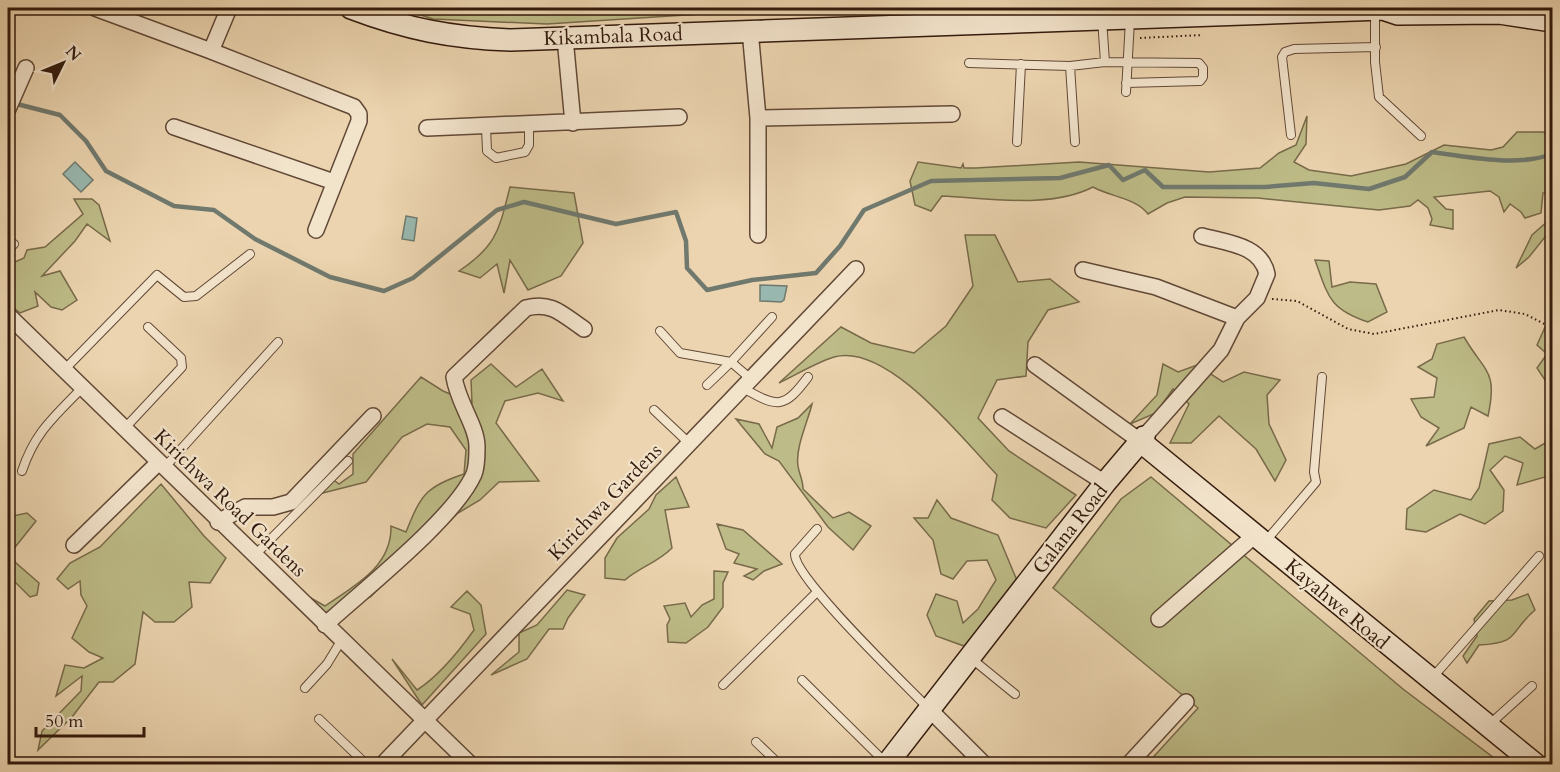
<svg xmlns="http://www.w3.org/2000/svg" width="1560" height="772" viewBox="0 0 1560 772" font-family="Cardo,serif">
	<rect width="100%" height="100%" fill="#ebd4af"/>
	<filter id="stains"><feTurbulence type="fractalNoise" baseFrequency=".00333" numOctaves="4"/><feColorMatrix values="0 0 0 0 .2 0 0 0 0 .09 0 0 0 0 .02 0 0 0 .5 -.17"/></filter>
	<radialGradient id="worn" r=".72"><stop offset=".6" stop-color="#630" stop-opacity="0"/><stop offset="1" stop-color="#630" stop-opacity=".3"/></radialGradient>
	<path fill="#bdbb87" stroke="#786a4a" stroke-width="1.5" d="M399 8H882L717 13 547 24 433 19Z
		M1307 116 1306 144 1294 162 1309 170 1351 176 1406 164 1444 145 1491 150 1503 147 1517 132H1543L1552 136V191L1543 193 1541 213 1525 218 1521 212 1510 204 1504 212 1499 197 1490 191 1434 197 1446 209 1453 210V229L1430 225 1432 219 1428 208 1418 200 1410 206 1379 210 1258 198 1185 197 1167 203 1148 214C1136 198 1111 197 1093 187 1050 209 989 198 942 196L931 211 915 205 910 181 918 162 961 168 963 164 964 168H976L1079 162 1209 172 1260 168 1279 153 1296 145Z
		M510 187 574 193 583 243 561 276 528 290 510 260 504 293 497 264 480 278 459 271C498 245 499 229 510 187Z
		M74 199H92L99 205 110 241 87 224 75 241 42 276 60 271 77 300 62 310 51 307 35 292 38 306 20 313 8 303V265L24 258 27 250 45 247 83 214Z
		M1552 210V232H1549L1529 257 1516 268 1532 235 1549 220Z
		M965 235H995L1018 282 1050 279 1079 302 1048 310 1028 342 1026 376 997 380 978 418 1009 451 1076 495 1046 528 1010 518 992 500 997 475C964 441 888 342 834 357 815 363 796 375 779 383L841 327 871 343 914 353 946 326 973 286Z
		M1315 260 1329 261 1332 287 1350 282 1376 284 1387 312 1368 322C1329 309 1328 296 1315 260Z
		M1548 305 1552 307V374L1547 383 1537 368 1547 354 1537 345 1549 318Z
		M1464 337C1485 373 1498 370 1488 416L1471 407 1464 428 1426 446 1439 428 1421 417 1411 399 1434 397 1437 378 1418 367 1432 359 1437 344Z
		M491 364 516 387 542 369 563 401 538 393 505 401 496 423 539 481 499 482 480 500 458 513 370 597 331 609 323 615 309 597 325 606C354 586 392 567 391 526L406 532C421 495 425 487 464 474L466 450 450 427 427 424 402 437 366 482 323 493 326 474 339 484 353 474V454L421 377 443 391 472 403 471 380Z
		M1163 364 1178 372 1197 365 1223 382 1244 372 1280 380 1267 395 1269 424 1286 460 1275 481 1256 449 1219 416 1191 443H1170L1189 404 1173 389 1156 413 1130 424 1157 395Z
		M812 404C808 421 795 448 798 466 799 474 803 479 803 489L833 518 849 512 871 526 853 550 828 527 779 461 765 454 736 419 759 424 772 448 777 427 798 418Z
		M1520 437 1535 449 1552 439V475L1517 485 1523 463 1505 456 1490 470 1504 490 1503 511 1485 524 1460 514 1426 532 1406 529 1407 509 1434 490 1471 500 1479 488 1489 444Z
		M676 477 689 507 665 510 672 548C657 563 640 567 625 580L605 578V558L617 538 649 509 656 495Z
		M1151 477 1403 689 1502 764H1147L1198 708 1053 588 1121 499Z
		M161 484 204 536 226 558 210 583 189 582 192 607 174 622H155L143 612 135 664 113 682H99L72 717 38 750 42 731 81 691 82 676 56 696 65 665 84 668 103 658 89 652 72 638 87 606 81 595 80 581 68 589 57 579 70 563 100 547Z
		M937 500 951 518 998 535 1018 583 964 646 936 636 927 615 936 594 957 601 963 623 978 609 996 580 987 560 967 561 953 579 941 574 933 540 914 518H928Z
		M8 507 13 516 27 513 36 521 12 551 15 562 39 583 37 595 30 597 8 575Z
		M717 524 743 530 782 564 764 571 753 580 744 576 757 569 734 563 739 554 726 549Z
		M714 571 728 572 723 583V607L708 627 686 643 668 642 667 625 670 619 664 606 685 603 691 617 702 605 714 599Z
		M567 590 585 595 568 618 563 629H549L527 659 491 675 519 652V633L537 625Z
		M467 591 481 605 486 634 422 705 392 659 417 690C439 676 459 651 474 630L470 614 451 607Z
		M1528 594 1535 610C1508 633 1521 643 1479 645L1467 663 1463 656 1477 636 1474 619 1489 601 1512 600Z"/>
	<path fill="#98b8af" stroke="#70796e" stroke-width="1.5" d="M75 162 93 180 81 192 63 174Z
		M406 216 417 218 414 241 402 239Z
		M760 285 787 286 784 300 781 302 760 301Z"/>
	<g fill="none" stroke-linecap="round" stroke-linejoin="round">
		<path stroke="#70796e" stroke-width="4.5" d="M13 103 60 115 86 141 106 171 174 206 214 210 255 239 330 277 384 291 413 278 497 210 524 202 616 224 676 212 686 241 687 268 707 290 752 280 816 273 840 246 864 210 931 181 1060 178 1109 165 1123 180 1145 170 1163 187H1265L1314 183 1369 189 1405 177 1432 152C1467 157 1519 167 1552 154"/>
		<defs>
			<path id="service" d="M1375 11V62L1379 97 1421 136
				M1102 19 1105 62
				M969 63 1070 66 1105 62 1199 63 1203 68V77L1200 81 1126 83
				M1070 66 1075 142
				M1126 92 1130 20
				M486 127 487 151 496 158 525 152 529 145V125
				M1291 135 1282 57 1285 52 1294 49 1376 47
				M1017 142 1021 64
				M8 250 14 244
				M660 331 680 353 731 362 707 385
				M65 369 157 275 184 297 196 296 250 254
				M752 380 731 362 772 317
				M743 388C778 408 784 409 808 377
				M654 410 690 444
				M124 429 182 367 181 358 148 327
				M164 468 278 342
				M22 471C35 432 54 417 82 388
				M817 529 795 554C793 577 907 686 929 709
				M1265 542 1316 482 1314 472 1322 377
				M254 556 348 461
				M972 659 1015 694
				M1433 677 1539 556
				M802 680 886 763
				M723 685 817 592
				M305 688 327 664 341 641
				M319 719 366 764
				M1490 724 1532 686
				M756 742 779 764"/>
			<path id="minor" d="M95 8 211 51 229 8
				M750 30 758 118V235
				M565 38 573 123
				M211 51 354 107 359 114V121L316 230
				M8 109 26 68
				M758 118 952 114
				M174 127 334 182
				M427 128 679 117
				M1083 270 1156 287 1237 318
				M8 315 470 764
				M1035 365 1140 441
				M1002 417 1105 483
				M1144 437 1221 350 1237 318 1257 298 1267 274C1261 245 1227 243 1202 236
				M218 522 245 507H273L291 502 373 416
				M74 545 158 463
				M1159 619 1254 536
				M325 625C362 591 455 518 474 474 477 467 477 455 477 447 477 426 458 403 454 377L526 308C552 301 563 315 584 329
				M930 710 984 764
				M383 764 856 269
				M1129 764 1186 702"/>
			<path id="secondary" d="M351 8C406 29 452 38 511 40L1383 9 1398 14 1499 13 1552 21
				M1140 441 1535 764
				M887 764 1105 483 1144 437"/>
		</defs>
		<use href="#service" stroke="#614836" stroke-width="10"/>
		<use href="#minor" stroke="#614836" stroke-width="18"/>
		<use href="#secondary" stroke="#331a0d" stroke-width="24"/>
		<path stroke="#331a0d" stroke-width="2" stroke-dasharray="1.5 3" stroke-linecap="butt" d="M1140 38 1203 35
			M1272 299 1297 301 1348 329 1374 334 1499 310 1525 314 1552 328"/>
		<use href="#service" stroke="#f2e3cb" stroke-width="8"/>
		<use href="#minor" stroke="#f2e3cb" stroke-width="15"/>
		<use href="#secondary" stroke="#f2e3cb" stroke-width="21"/>
	</g>
	<g text-anchor="middle" dominant-baseline="central" stroke-width="4.5" stroke-linejoin="round" paint-order="stroke">
		<g font-size="20" fill="#331a0d" stroke="#f2e3cb">
			<text transform="translate(613 36) rotate(-2)">Kikambala Road</text>
			<text transform="translate(605 502) rotate(-46)">Kirichwa Gardens</text>
			<text transform="translate(230 503) rotate(44)">Kirichwa Road Gardens</text>
			<text transform="translate(1070 529) rotate(-52)">Galana Road</text>
			<text transform="translate(1337 604) rotate(40)">Kayahwe Road</text>
		</g>
	</g>
	<rect width="1560" height="772" fill="none" stroke="#ebd4af" stroke-width="30"/>
	<rect x="9" y="9" width="1542" height="754" fill="none" stroke="#331a0d" stroke-width="3"/>
	<rect x="15" y="15" width="1530" height="742" fill="none" stroke="#331a0d" stroke-width="1.5"/>
	<g transform="translate(63 63) rotate(47)" stroke="#f2e3cb" stroke-width="4.5" paint-order="stroke">
	<path d="M0-4.5L10 22L0 15L-10 22Z" fill="#331a0d"/>
	<text y="-9" font-size="16" font-weight="bold" text-anchor="middle" fill="#331a0d">N</text>
	</g>
	<path d="M36 727v9h108v-9" fill="none" stroke="#331a0d" stroke-width="3"/>
	<text x="45" y="727" font-size="18" fill="#331a0d" stroke="#f2e3cb" stroke-width="4.5" paint-order="stroke">50 m</text>
	<rect width="100%" height="100%" filter="url(#stains)"/>
	<rect width="100%" height="100%" fill="url(#worn)"/>
</svg>
